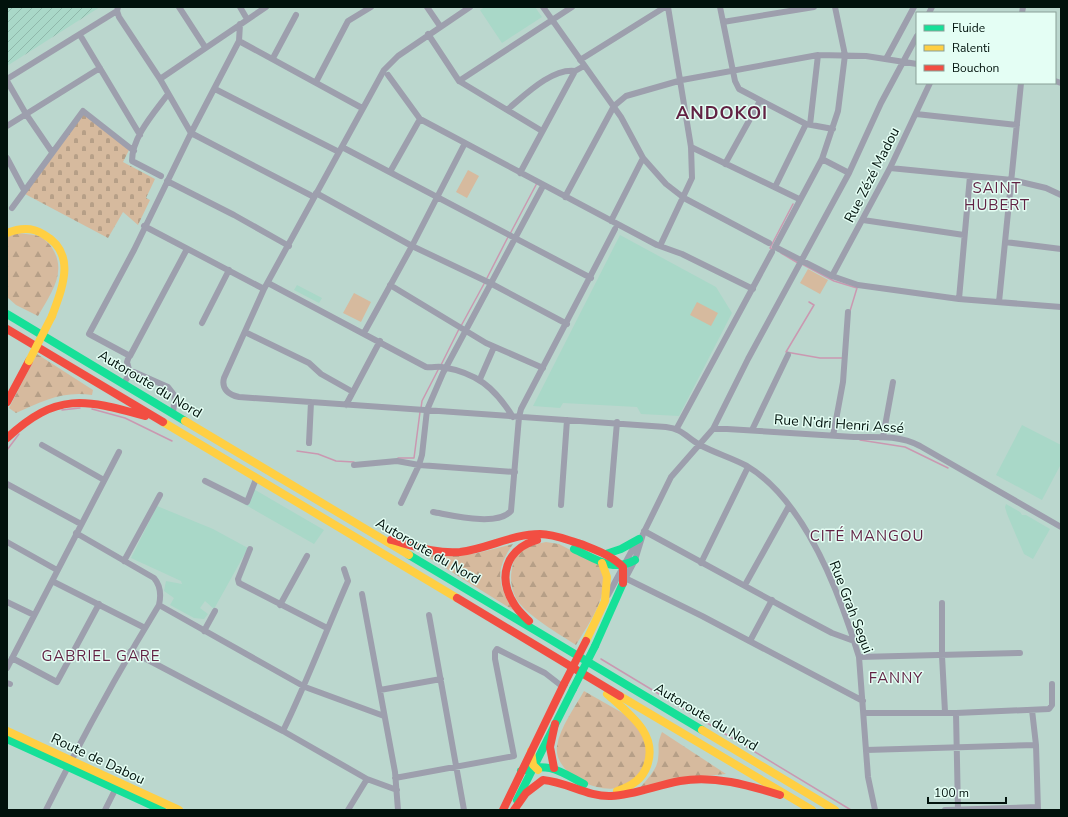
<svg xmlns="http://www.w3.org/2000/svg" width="1068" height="817" viewBox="0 0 1068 817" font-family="'Nunito Sans',sans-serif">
	<defs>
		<pattern id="industrial-furrows" width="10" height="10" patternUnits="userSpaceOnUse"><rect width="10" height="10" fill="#a9d8c8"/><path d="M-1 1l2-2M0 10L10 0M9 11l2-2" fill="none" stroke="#90b8ab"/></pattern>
		<pattern id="forest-firs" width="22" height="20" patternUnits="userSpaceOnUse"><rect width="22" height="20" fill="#d6ba9e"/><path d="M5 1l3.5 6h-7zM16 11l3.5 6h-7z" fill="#b69f87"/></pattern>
		<pattern id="cemetery-stones" width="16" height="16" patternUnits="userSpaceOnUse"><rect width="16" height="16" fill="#d6ba9e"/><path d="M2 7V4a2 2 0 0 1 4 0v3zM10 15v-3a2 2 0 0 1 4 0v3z" fill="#b69f87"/></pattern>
	</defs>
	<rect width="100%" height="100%" fill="#bbd7ce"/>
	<path fill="#a9d8c8" d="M485 7H535L542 17 502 43 480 10Z
		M620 235 716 287 732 313 679 416 641 414 637 407 563 403 560 408 533 406Z
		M297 285 322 298 319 303 294 290Z
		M1022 425 1061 445V464L1042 500 996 475Z
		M250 487 324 530 314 544 244 504Z
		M1006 504 1020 512 1022 515H1026L1050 529 1033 559 1024 554 1007 514 1005 507Z
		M157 506 213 529 248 548 214 609 205 601 200 608 208 614 204 619 194 618 170 605 174 598 164 591 166 581 182 584 181 581 131 558Z"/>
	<path fill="url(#industrial-furrows)" d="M7 7H100L7 66Z"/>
	<path fill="#d6ba9e" d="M468 170 479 176 467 198 456 192Z
		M808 269 828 280 820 294 800 283Z
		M354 293 371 302 361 322 343 313Z
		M697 302 718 313 711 326 690 315Z"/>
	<path fill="url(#forest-firs)" d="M17 233C24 234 32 234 39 236 43 238 50 244 52 248 68 272 50 295 38 316L16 305 7 297V237Z
		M37 354 93 390 92 395C62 391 43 401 16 413L9 408Z
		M546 542 559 544 601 566C611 594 590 621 576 645 561 635 524 614 516 598 510 587 510 575 513 564 516 549 533 544 546 542Z
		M513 544C495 570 497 584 513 610L418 551 474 554Z
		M584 691 626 715 638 726 649 750 641 775C634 779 625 786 617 788 595 793 553 772 557 746 560 727 575 707 584 691Z
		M662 732 726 774 695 777 640 788C646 780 657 770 658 759 660 745 656 747 662 732Z"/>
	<path fill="url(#cemetery-stones)" d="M84 113 129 150 123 162 155 179 146 198 150 200 138 225 123 212 108 238 25 194Z"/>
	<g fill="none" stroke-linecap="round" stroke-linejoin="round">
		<path stroke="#ca98b1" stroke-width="1.5" d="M510 234 537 183
			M774 249 770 248 793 204
			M781 253 798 263
			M802 264 834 281 857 288 850 311
			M487 278 508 237
			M809 302 814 305 786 352 820 358H842
			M461 326 485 282
			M441 365 459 329
			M421 408 422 401 439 368
			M92 409 125 418 172 441
			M62 410 80 408
			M860 440 905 447 948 468
			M7 450 19 434
			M297 451 318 454 336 461 354 462
			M398 458H414L420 412
			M601 659 851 810"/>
		<path stroke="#9d9fad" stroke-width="6" d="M118 7 117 11 119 17 160 79 191 133 134 250 89 334 130 356 187 249
			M179 7 205 47
			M240 7 247 19
			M427 7 440 26
			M470 7 398 56 384 70 264 289 224 378C221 389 229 395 239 397L666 427C683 429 687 438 700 445 715 453 732 458 747 466 805 501 840 594 859 657L868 777 875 810
			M543 7 621 117 643 158 666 184 684 198 769 243
			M720 7 735 81 739 89 806 124 833 129
			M835 7 845 55 838 111 822 159 775 247 832 276 858 285 959 299 1061 307
			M929 13 932 7
			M1022 13 1023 7
			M723 22 814 7
			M240 24 239 41 191 133 314 197
			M428 34 459 81 542 131
			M80 35 140 135
			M239 41 362 108
			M273 58 296 15
			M886 59 914 7
			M580 60 665 7
			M388 75 420 119 657 245 682 254 753 289
			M7 79 117 11
			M160 79 266 7
			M7 81 26 114 52 152
			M459 81 572 7
			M1055 81 1061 83
			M316 82 348 21 371 7
			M215 89 339 152
			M508 109C525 95 552 68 575 71
			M916 114 1017 125
			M810 125 818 55
			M7 126 100 68
			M342 147 591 278
			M691 147 799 199
			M7 158 24 190
			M822 159 849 173
			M725 164 760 101
			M890 168 1012 180 1046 188 1061 195
			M390 172 420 119
			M520 173 575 71 584 66
			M161 176 132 161C132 137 154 113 168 94
			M167 181 234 215 289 246
			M775 187 806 124
			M316 193 412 246 490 283 567 324
			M565 197 614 106 626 96 682 80 818 55 866 56 917 64
			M12 208 83 111 134 151
			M863 220 964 235
			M611 221 643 158
			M144 226 264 289
			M1005 242 1061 249
			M660 246 692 178 691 147 668 7
			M832 276 890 168 930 83
			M268 283 426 367C432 368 437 366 442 367 477 373 494 387 513 417
			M390 285 486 343 543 368
			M959 299 970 176
			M999 302 1021 83
			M202 323 229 270
			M245 332 309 363 321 374 353 392
			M364 333 412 246 465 143
			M129 356 127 362 130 373
			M480 379 494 347
			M124 383 130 373 134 372 168 387 175 396 173 413
			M346 405 380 341
			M677 428 772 252
			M713 429H727L854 437C877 437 899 435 920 446L1061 527
			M752 430 788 355
			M833 436 843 382 848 312
			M883 437 893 382
			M309 443 311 402
			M42 445 104 480
			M354 465 397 461 419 465 515 472
			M205 481 247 502 256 479
			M7 484 81 524
			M401 503 419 465 422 455 427 410 443 373 543 186
			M561 505 567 420
			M610 505 617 422
			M433 512C451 515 497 527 511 511L519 417 521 409 615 229
			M644 531 798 615 832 633 854 641
			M7 542 57 570
			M250 549 238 579 239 583 327 628
			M124 561 160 495
			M701 563 748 467
			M625 578 702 616 863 701
			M625 579 635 560 643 534 671 477 713 429 748 359 849 173 881 103 917 36
			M52 581 145 628
			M745 585 789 506
			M362 594 395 772 398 810
			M608 595 637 541
			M7 602 34 615
			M942 603V656L945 712
			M159 605 305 687 384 716
			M280 605 307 556
			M429 615 464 810
			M204 631 215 611
			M750 641 772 600
			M131 651 283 731 367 779 397 790
			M859 657 1020 653
			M12 658 57 682 99 604
			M7 668 119 452
			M7 683 10 684
			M380 690 441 679
			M1032 710 1036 745 1038 810
			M865 713H956L1049 709 1052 705V684
			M956 713 958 810
			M283 731C307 682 326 631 348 581L344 569
			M866 750 1036 745
			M395 778 514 756 495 659V652L497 649 545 673 563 687
			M46 810C81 740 118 672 159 605 161 596 161 586 154 578L76 533
			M105 810 116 788
			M348 810 367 779
			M945 810 1038 807"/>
		<path stroke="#16e098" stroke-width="8" d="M7 314 185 421
			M574 549C594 558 613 573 635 560
			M606 554 621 549 639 539
			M409 555 702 730
			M595 646 623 583
			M7 739 162 810
			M521 771C548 761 561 772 584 784
			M517 800 573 689"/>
		<path stroke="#ffcf43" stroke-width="8" d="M7 233C19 228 32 227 43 234 77 253 63 286 52 316
			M185 421 409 555
			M163 422 457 598
			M602 563 607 577 605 601
			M586 641 605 601
			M607 694C628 713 659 734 647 766 642 780 630 787 617 791
			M620 696 812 810
			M702 730 835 810
			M7 731 179 810
			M531 751 533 765 538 770"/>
		<path stroke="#f24e42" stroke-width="8" d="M7 329 163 422
			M7 402 29 361
			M7 438C57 392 84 399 145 416
			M391 540C414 546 436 554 460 552 487 549 512 534 540 534 554 534 567 540 581 544 596 550 611 555 623 567V583
			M457 598 620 696
			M529 621C524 616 518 611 514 604 497 577 506 549 537 540
			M554 768 550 747 555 724
			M503 810 564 684
			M514 810 526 793 543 780C567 782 588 797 611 796 635 795 657 785 680 781 714 775 748 785 780 795"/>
		<path stroke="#16e098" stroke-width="8" d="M573 689 595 646"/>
		<path stroke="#ffcf43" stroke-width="8" d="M29 361 52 316"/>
		<path stroke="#f24e42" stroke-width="8" d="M564 684 586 641"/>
	</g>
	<g text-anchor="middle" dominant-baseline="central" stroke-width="3" stroke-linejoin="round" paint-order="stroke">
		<g font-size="14" fill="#01120c" stroke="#e4fef4">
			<text transform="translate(872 175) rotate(-63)">Rue Zézé Madou</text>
			<text transform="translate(150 384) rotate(31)">Autoroute du Nord</text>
			<text transform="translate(839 424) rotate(4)">Rue N’dri Henri Assé</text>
			<text transform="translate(428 551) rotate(30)">Autoroute du Nord</text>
			<text transform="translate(851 607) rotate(69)">Rue Grah Segui</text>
			<text transform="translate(706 717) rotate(31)">Autoroute du Nord</text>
			<text transform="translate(98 759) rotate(25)">Route de Dabou</text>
		</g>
		<g font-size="15" letter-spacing="1" fill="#622243" stroke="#e4fef4">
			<text x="997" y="188">SAINT<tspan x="997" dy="17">HUBERT</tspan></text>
			<text x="867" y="536">CITÉ MANGOU</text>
			<text x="101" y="656">GABRIEL GARE</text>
			<text x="896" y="678">FANNY</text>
		</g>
		<g font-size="18" font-weight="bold" letter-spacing="1" fill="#622243" stroke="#e4fef4">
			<text x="722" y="113">ANDOKOI</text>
		</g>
	</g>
	<rect width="1068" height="817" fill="none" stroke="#01120c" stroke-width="16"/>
	<rect x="916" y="12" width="140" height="72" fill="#e4fef4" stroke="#89a097"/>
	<rect x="924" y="25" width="20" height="6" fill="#16e098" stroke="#89a097"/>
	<text x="952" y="32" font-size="12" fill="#01120c">Fluide</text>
	<rect x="924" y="45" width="20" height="6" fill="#ffcf43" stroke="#89a097"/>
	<text x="952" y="52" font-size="12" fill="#01120c">Ralenti</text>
	<rect x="924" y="65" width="20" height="6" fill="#f24e42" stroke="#89a097"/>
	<text x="952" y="72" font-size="12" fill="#01120c">Bouchon</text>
	<path d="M928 797v6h78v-6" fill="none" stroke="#01120c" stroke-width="2"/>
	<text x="934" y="797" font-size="12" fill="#01120c" stroke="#e4fef4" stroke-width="3" paint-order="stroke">100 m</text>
</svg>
